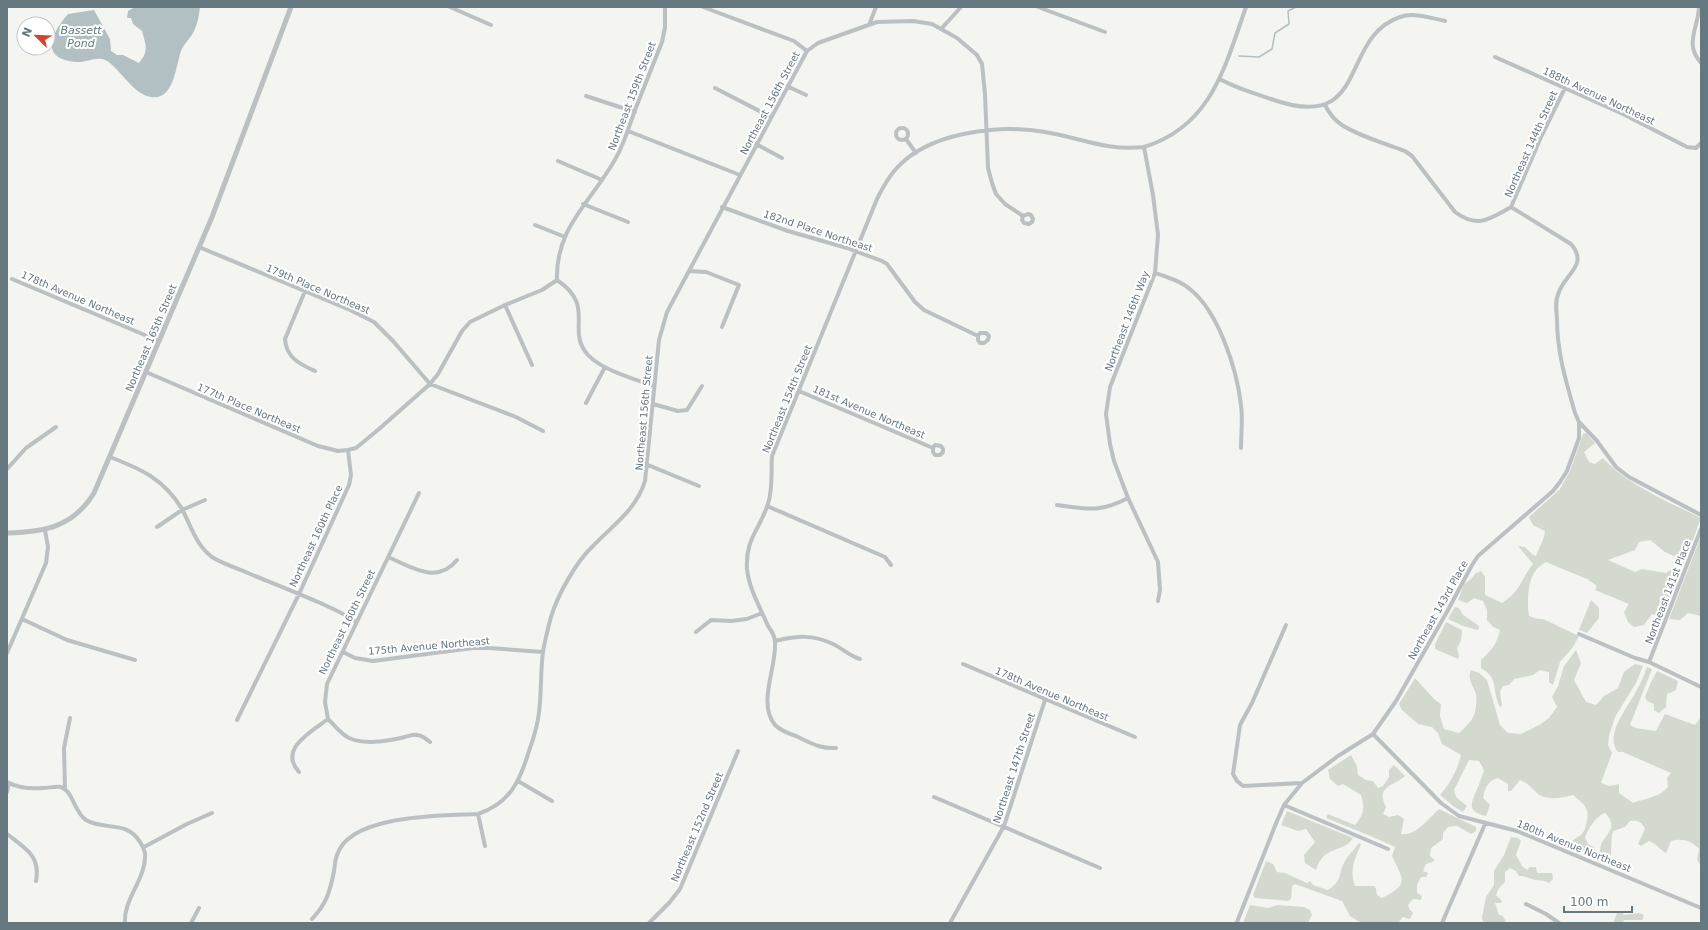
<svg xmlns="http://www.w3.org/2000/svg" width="1708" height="930" viewBox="0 0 1708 930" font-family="'DejaVu Sans',sans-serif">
	<rect width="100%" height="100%" fill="#f4f4f0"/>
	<path fill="#d4d9d0" d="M1586 433 1595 443 1584 452 1589 462 1595 464 1603 458C1629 486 1667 501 1701 518L1685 561 1665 552 1650 540 1639 542 1635 550 1608 560 1635 572 1642 569 1666 573 1675 567 1682 569 1662 618 1652 614 1644 625 1634 627 1628 622 1624 612 1629 604 1595 590 1597 586 1587 579 1546 562C1543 564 1538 567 1536 570 1527 581 1527 604 1529 616L1538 619H1543L1579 636 1573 647 1560 662 1553 685 1549 682V672L1540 670 1533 675 1514 679 1509 685 1503 686 1500 691 1502 706 1500 707C1491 690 1500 679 1481 668V660C1491 651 1497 644 1500 630L1493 627 1487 620V610L1483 601 1474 598 1467 603 1458 600 1464 584 1470 580 1476 573 1481 571 1485 577V595L1502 603C1520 592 1521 579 1533 564L1518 546 1525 547 1532 554 1536 556C1539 547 1544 541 1545 531L1533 525 1529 517 1560 489 1570 471 1583 434Z
		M1701 536V616L1688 613 1680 620 1669 619Z
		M1591 600 1599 608V618L1587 633 1579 630Z
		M1455 607 1459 608 1463 615 1479 626 1478 630 1463 626 1448 619Z
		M1446 622 1462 630 1461 641 1457 648 1459 656 1458 659 1435 649V644Z
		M1576 650 1581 663 1574 680 1586 702 1596 705 1604 696 1618 688 1624 672 1635 664 1643 666 1636 683 1615 717 1609 736 1608 745 1612 753 1601 783 1609 786 1619 784V793L1633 803C1646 798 1658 798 1668 787L1667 778 1671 773 1623 752H1618C1604 735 1627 709 1635 693 1640 685 1644 676 1647 667L1652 669 1630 725 1636 728 1656 731 1665 714 1695 725 1701 717V866L1697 860 1699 849C1691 840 1681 838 1671 841L1666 853C1659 849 1657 844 1649 841L1641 846 1638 844 1645 829C1642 822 1638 820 1630 821L1625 827 1613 831C1610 842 1613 851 1609 861L1599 856C1600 851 1600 846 1602 842 1610 831 1617 825 1605 813 1596 816 1588 829 1585 837L1588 844 1594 847 1596 852 1595 855 1570 845C1573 839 1575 839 1581 835 1585 831 1586 826 1587 820 1590 807 1583 804 1573 795 1562 798 1548 801 1538 794 1531 788 1530 784 1520 780L1511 791H1508V784L1498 778C1487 782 1485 787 1483 798L1490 805 1486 816C1466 811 1471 804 1477 789 1480 783 1482 776 1484 770L1479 761 1469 760 1454 790 1456 797 1467 806 1463 812 1453 806 1440 795C1451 782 1457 771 1461 755L1442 744 1438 733 1432 727 1418 724 1402 710 1399 704 1415 678 1434 699 1441 704 1440 716 1444 729 1459 733C1463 729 1469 724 1472 719 1476 714 1477 700 1476 694 1473 685 1467 680 1471 670L1479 673 1487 680 1500 725 1508 733 1521 734 1539 725 1549 718 1557 707 1552 697 1558 686 1564 666Z
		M1657 671 1678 681 1676 690 1667 694 1666 707 1659 713 1654 710V704L1647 701 1645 697 1651 682Z
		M1351 755 1357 766 1358 775 1366 780 1373 781 1378 788 1383 786 1389 777V770L1394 765 1405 776C1394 786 1375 786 1386 807L1383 814 1389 817 1398 815 1404 819 1401 834C1415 837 1429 818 1439 809L1476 827V831L1471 834 1457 826 1448 827 1443 833V839L1431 848 1430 856 1435 860 1432 862 1426 864 1423 871 1428 873 1426 877H1421L1417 885V893L1422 896 1421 900 1413 899 1408 905 1410 910 1413 913 1410 919 1403 917 1398 923H1361L1350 916 1342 901 1295 884 1292 886 1291 899 1288 901 1255 898 1253 895 1266 861 1273 864 1277 872 1285 873 1307 883 1310 881 1313 885 1328 890C1344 879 1337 875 1345 861 1349 854 1355 849 1359 843L1361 844C1355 859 1349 870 1355 886H1374L1376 889 1377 895 1382 898C1410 884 1403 880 1392 856L1395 847 1373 837 1326 818 1328 814 1355 825C1364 814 1365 808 1361 795L1343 784 1338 786 1330 779 1328 770Z
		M1287 811 1353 838C1343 854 1324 844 1316 870L1305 863 1304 855 1315 842 1306 829 1298 831 1281 825Z
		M1511 837 1518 838 1521 841 1516 855 1522 866 1527 870 1530 867H1536L1537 873H1552L1553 879 1549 883C1544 880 1541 881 1536 880 1530 879 1526 876 1519 876L1516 871 1510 868 1505 872V882L1499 888 1496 895 1502 901 1501 903H1495L1499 915 1503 916 1506 922 1483 923 1482 917 1486 897 1494 885V871L1504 855Z
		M1250 905 1268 908 1278 905 1304 907 1310 910 1312 915 1308 923H1243Z
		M1618 911H1621L1624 915 1639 913 1644 915 1642 920H1625L1621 923H1613Z"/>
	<path fill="#b2c0c3" d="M135 7H200C199 15 198 23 194 31 191 38 184 43 181 51 176 65 174 101 151 97 133 94 121 70 107 61 98 55 86 63 77 62 39 59 51 34 68 14L94 10 110 39 111 51 117 55H123L139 63C149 51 146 46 142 31L133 24 131 18H127L128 11Z"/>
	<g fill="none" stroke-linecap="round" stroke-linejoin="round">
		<path stroke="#b2c0c3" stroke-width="1.5" d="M1314 7H1319
			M1239 56 1259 57 1272 49 1275 33 1289 24 1288 11 1296 7"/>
		<path stroke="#bbc0c2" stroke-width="4" d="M450 7 491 25
			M703 7 794 41 807 51
			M1038 7 1105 32
			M1699 7C1698 29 1684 44 1701 63
			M869 25 876 7
			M942 28 961 7
			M1495 57 1623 114 1687 147 1696 148 1701 143
			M1220 79C1235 88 1254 93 1271 99 1371 135 1338 38 1400 17 1414 12 1431 18 1445 21
			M787 86 806 95
			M715 88 771 117
			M586 96 635 112
			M1325 105C1328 111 1332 117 1338 122 1350 133 1389 145 1405 151L1412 156 1455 212C1478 229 1489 219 1511 207
			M896 134a6 6 0 1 1 12 0a6 6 0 1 1-12 0Z
			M628 131 740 175
			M906 139 916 153
			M756 144 782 158
			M558 161 602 180
			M583 204 628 222
			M722 207 788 231 847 248 882 261 887 264 915 302 924 310 978 336 980 333H986L989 336 988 340 984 343H980L978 340V336
			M1511 207 1541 137 1565 88
			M535 225 565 237
			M199 247 350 310 374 322 393 341 430 384 516 417 543 431
			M689 271 706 272 739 285 722 327
			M1155 273C1167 277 1181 281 1191 290 1219 313 1237 370 1241 405 1243 419 1241 434 1241 448
			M12 279 159 341
			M557 280C555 223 598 197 620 150 626 137 630 124 635 110 644 87 653 65 662 42L665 27V7
			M557 280C597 307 565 329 588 355 602 370 634 379 654 386
			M305 291 285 339C286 357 299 364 315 371
			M505 305 532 365
			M146 372 318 446 338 451 348 450
			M799 391 933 448 935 445 941 446 943 449V452L940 455H935L933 452V448
			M586 403 605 367
			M653 404 678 411 687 410 702 386
			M1579 422 1597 441 1616 467 1629 477 1701 515
			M110 457C141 469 164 479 182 509 191 526 196 545 212 557 223 564 237 568 248 573 272 583 295 592 318 602 331 608 344 613 356 622
			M648 465 699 486
			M7 469 26 448 56 427
			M1057 505C1087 509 1100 513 1128 498
			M767 506 885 557 891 565
			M157 527 182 510 205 500
			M388 557C411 567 437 585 457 560
			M1158 601 1160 590 1158 562 1128 498 1114 461 1110 444 1106 414 1110 387 1155 273 1158 235 1153 195 1144 147C1212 126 1225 66 1246 7
			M22 619 67 640 135 660
			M1286 625 1252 703 1240 725 1233 774 1237 781 1243 786 1302 783
			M696 632 711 620 731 621 747 619 762 613
			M1579 634 1635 658 1649 662 1701 687
			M775 641C797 636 812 634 833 644 843 649 850 656 860 659
			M343 652 355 658 373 661 473 648H489L543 652
			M7 653 46 563 48 547 45 530
			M1649 662 1701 529
			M963 664 1135 737
			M328 719C335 726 341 734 349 738 365 745 385 741 401 738 406 737 412 734 417 735 422 735 426 739 430 742
			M237 720 299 594 349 485 351 475 348 450 356 448 379 429 430 384 438 374 462 331 470 322 505 305 542 290 557 280
			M1373 734 1441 803 1459 816 1517 831 1701 908
			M836 748C820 749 811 743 796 736 790 734 780 730 775 725 757 703 777 667 775 642 775 637 771 630 768 626 760 607 749 589 747 569 745 539 760 529 768 504 773 488 771 472 772 456L877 199C882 189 887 179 895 170 927 132 999 124 1045 132 1081 138 1106 151 1144 147
			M299 772C278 749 312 731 328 719L325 702 327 684 419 493
			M518 781 552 801
			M7 782C18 788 30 789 43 788 49 788 55 786 61 787 73 791 74 812 86 820 105 831 127 820 140 842 143 846 144 849 145 853 147 878 123 899 125 923
			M65 789 64 748 70 718
			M7 792 9 783
			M934 797 1100 868
			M1284 805 1388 849
			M478 814 485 846
			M7 834C25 848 41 856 36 881
			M144 847 187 824 212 813
			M1526 904 1546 914 1559 923
			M312 919C325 905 329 895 333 876 335 869 334 863 337 855 350 814 442 816 478 814 510 803 520 781 529 751 533 740 536 730 538 719 542 697 540 674 543 652 545 640 548 628 551 617 558 594 576 562 593 546 613 525 636 510 645 481L659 340 667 312 807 51 818 43 877 22 913 21 932 24 957 38 977 55 982 64 985 94 988 168 992 183 996 194 1005 204 1023 216 1022 220 1024 223 1029 224 1032 222 1033 219 1031 215 1028 214 1023 216
			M1237 922 1277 821 1284 805 1302 783 1338 756 1373 734 1396 701 1448 610 1472 565 1478 556 1553 491 1560 482 1567 471 1579 438V422L1575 413C1566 381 1557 353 1557 319 1556 310 1555 300 1559 292 1565 274 1589 265 1571 244L1511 207
			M191 923 199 908
			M649 923 669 903 680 889 738 751
			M950 923 1004 826 1045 700
			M1442 923 1485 824"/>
		<path stroke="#bbc0c2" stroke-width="5" d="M7 533C45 532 73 527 94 493L212 217 291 7"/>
	</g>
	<g text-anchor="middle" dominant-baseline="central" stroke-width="4" stroke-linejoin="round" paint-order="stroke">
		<g font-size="10" fill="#65777f" stroke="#fff">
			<text transform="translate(632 96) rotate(-69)">Northeast 159th Street</text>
			<text transform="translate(1599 96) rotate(25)">188th Avenue Northeast</text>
			<text transform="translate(770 103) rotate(-62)">Northeast 156th Street</text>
			<text transform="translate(1531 144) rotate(-66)">Northeast 144th Street</text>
			<text transform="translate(818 231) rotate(18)">182nd Place Northeast</text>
			<text transform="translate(318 289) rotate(23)">179th Place Northeast</text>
			<text transform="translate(78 298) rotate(23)">178th Avenue Northeast</text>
			<text transform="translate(1127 321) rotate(-69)">Northeast 146th Way</text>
			<text transform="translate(151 338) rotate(-67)">Northeast 165th Street</text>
			<text transform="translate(787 399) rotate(-68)">Northeast 154th Street</text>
			<text transform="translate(249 408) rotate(23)">177th Place Northeast</text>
			<text transform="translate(869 412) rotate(23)">181st Avenue Northeast</text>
			<text transform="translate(644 413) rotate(-85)">Northeast 156th Street</text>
			<text transform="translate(316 536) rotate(-65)">Northeast 160th Place</text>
			<text transform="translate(1668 592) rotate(-69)">Northeast 141st Place</text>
			<text transform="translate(1438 610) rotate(-61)">Northeast 143rd Place</text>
			<text transform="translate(347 622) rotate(-64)">Northeast 160th Street</text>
			<text transform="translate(429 646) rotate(-5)">175th Avenue Northeast</text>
			<text transform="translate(1052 694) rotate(23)">178th Avenue Northeast</text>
			<text transform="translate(1014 768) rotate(-72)">Northeast 147th Street</text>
			<text transform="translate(697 827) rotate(-67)">Northeast 152nd Street</text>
			<text transform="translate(1574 846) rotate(22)">180th Avenue Northeast</text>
		</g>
		<g font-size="11" font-style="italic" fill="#60787d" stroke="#fff">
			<text x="81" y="30">Bassett<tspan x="81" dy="13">Pond</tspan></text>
		</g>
	</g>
	<rect width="1708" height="930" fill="none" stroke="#65777f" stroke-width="16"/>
	<g transform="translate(36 36) rotate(293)"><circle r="19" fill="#ffffff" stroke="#c1c9cc"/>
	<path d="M0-3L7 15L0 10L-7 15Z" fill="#d7422d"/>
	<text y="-6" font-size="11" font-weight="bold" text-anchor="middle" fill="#65777f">N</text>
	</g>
	<path d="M1564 906v6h68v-6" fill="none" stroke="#65777f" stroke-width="2"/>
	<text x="1570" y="906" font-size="12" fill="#65777f" stroke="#ffffff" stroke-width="3" paint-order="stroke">100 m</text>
</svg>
